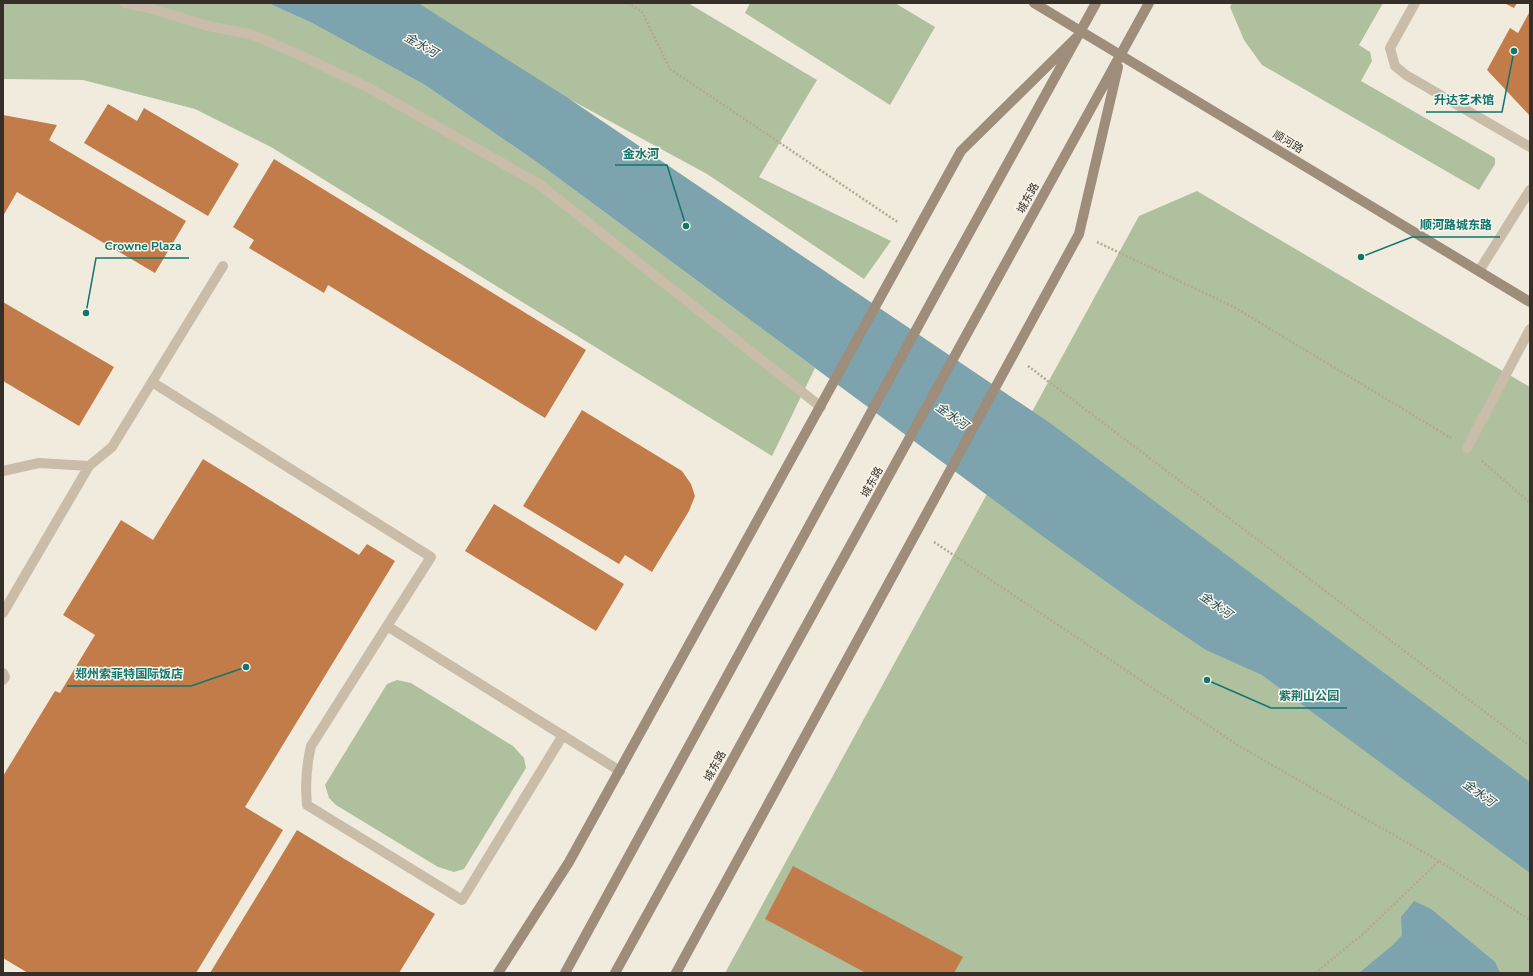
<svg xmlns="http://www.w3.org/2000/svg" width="1533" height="976" viewBox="0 0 1533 976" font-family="'Nunito Sans','Noto Sans SC',sans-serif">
	<rect width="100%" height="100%" fill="#f1ebdd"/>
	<path fill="#aec09d" d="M3 3H268L312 23 425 85 538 163 815 368 772 456 271 147 195 109 83 80 3 79Z
		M393 3H688L817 80 759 177 891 241 864 279 707 174Z
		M750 3H895L935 27 890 105 745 13Z
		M1232 3H1383L1359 45 1370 52 1372 61 1361 81 1495 158V164L1479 190 1262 65 1244 40 1230 7Z
		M1197 191 1530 387V973H725L1139 216Z
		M397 680 411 683 513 746 524 758 526 768 464 869 454 872 438 867 336 805 329 798 325 785 387 684Z"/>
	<path fill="#7ca3ae" d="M268 3H418L568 98 1050 423 1530 782V873L1262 675 1206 650 1136 603 1041 535 538 163 425 85 312 23Z
		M1414 901 1431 909 1495 962 1500 973H1359L1393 945 1402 935 1401 917Z"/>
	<path fill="#c27c4a" d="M1504 3H1517L1514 8Z
		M1530 11V116L1487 70 1510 28 1518 33Z
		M108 104 137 121 144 108 239 164 208 216 84 143Z
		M3 115 57 125 49 140 186 221 155 273 17 192 3 216Z
		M274 159 586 350 545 418 328 285 324 293 249 248 254 240 233 227Z
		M3 302 114 367 79 426 3 381Z
		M582 410 682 471 691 484 695 496 689 511 652 572 625 555 619 564 523 506Z
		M203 459 359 555 367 544 395 561 245 807 283 830 196 973H28L3 958V776L55 691 60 693 95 635 63 615 121 520 153 540Z
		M494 504 624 584 596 631 465 551Z
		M297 830 435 914 399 973H210Z
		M793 866 963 957 954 973H866L765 919Z"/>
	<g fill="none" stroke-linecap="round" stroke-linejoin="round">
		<path stroke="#b5a893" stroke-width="2.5" stroke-dasharray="2 2" stroke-linecap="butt" d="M628 3 642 12 670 69 899 223
			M1097 242 1234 307 1451 438
			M1028 366 1530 746
			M1482 461 1530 503
			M934 542 1239 746 1439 861
			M1315 973 1362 935 1439 861 1530 920"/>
		<path stroke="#c9bda9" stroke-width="10" d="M125 3 149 8 208 26 250 34 302 56 371 89 539 184 821 407
			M1415 3 1390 48 1395 66 1406 75 1530 147
			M1479 271 1530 190
			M152 382 431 557 387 626 620 771
			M1467 448 1530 329
			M3 471 39 463 89 466 112 447 223 266
			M3 613 89 466
			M387 626 311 746C306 767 305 784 307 805L462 900 563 735
			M3 673 5 677 3 680"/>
		<path stroke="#9d8d7a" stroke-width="10" d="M1034 3 1530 302
			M498 973 569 862 961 151 1078 36
			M565 973 940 286 1096 3
			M615 973 1149 3
			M676 973 1079 234 1118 67"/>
	</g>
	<g text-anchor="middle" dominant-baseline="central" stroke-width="3" stroke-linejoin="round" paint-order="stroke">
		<g font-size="11" fill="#362f29" stroke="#f9f4e9">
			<text transform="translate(1288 142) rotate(31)">顺河路</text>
			<text transform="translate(1028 198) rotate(-61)">城东路</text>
			<text transform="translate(872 482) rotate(-61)">城东路</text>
			<text transform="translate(715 766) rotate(-61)">城东路</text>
		</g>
		<g font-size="12" font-style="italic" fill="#1f4a57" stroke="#f9f4e9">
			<text transform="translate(421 45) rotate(30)">金水河</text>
			<text transform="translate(952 416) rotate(36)">金水河</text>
			<text transform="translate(1216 605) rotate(36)">金水河</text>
			<text transform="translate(1479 793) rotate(36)">金水河</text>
		</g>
	</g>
	<path fill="none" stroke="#0f766e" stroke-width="1.5" d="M1514 51L1502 112H1426M686 226L667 165H615M1361 257L1412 237H1500M86 313L96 258H189M246 667L191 686H67M1207 680L1271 708H1347"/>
	<g fill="#0f766e" stroke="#f9f4e9" stroke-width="1.5">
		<circle cx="1514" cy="51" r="4"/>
		<circle cx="686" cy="226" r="4"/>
		<circle cx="1361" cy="257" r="4"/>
		<circle cx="86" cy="313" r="4"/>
		<circle cx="246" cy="667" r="4"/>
		<circle cx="1207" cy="680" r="4"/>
	</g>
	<g font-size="12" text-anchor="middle" font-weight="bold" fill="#0f766e" stroke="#f9f4e9" stroke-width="3" stroke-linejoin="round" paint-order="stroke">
		<text x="1464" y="104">升达艺术馆</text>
		<text x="641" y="158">金水河</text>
		<text x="1456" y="229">顺河路城东路</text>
		<text x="143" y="250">Crowne Plaza</text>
		<text x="129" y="678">郑州索菲特国际饭店</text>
		<text x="1309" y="700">紫荆山公园</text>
	</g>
	<rect width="1533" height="976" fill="none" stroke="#362f29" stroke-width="8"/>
</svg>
